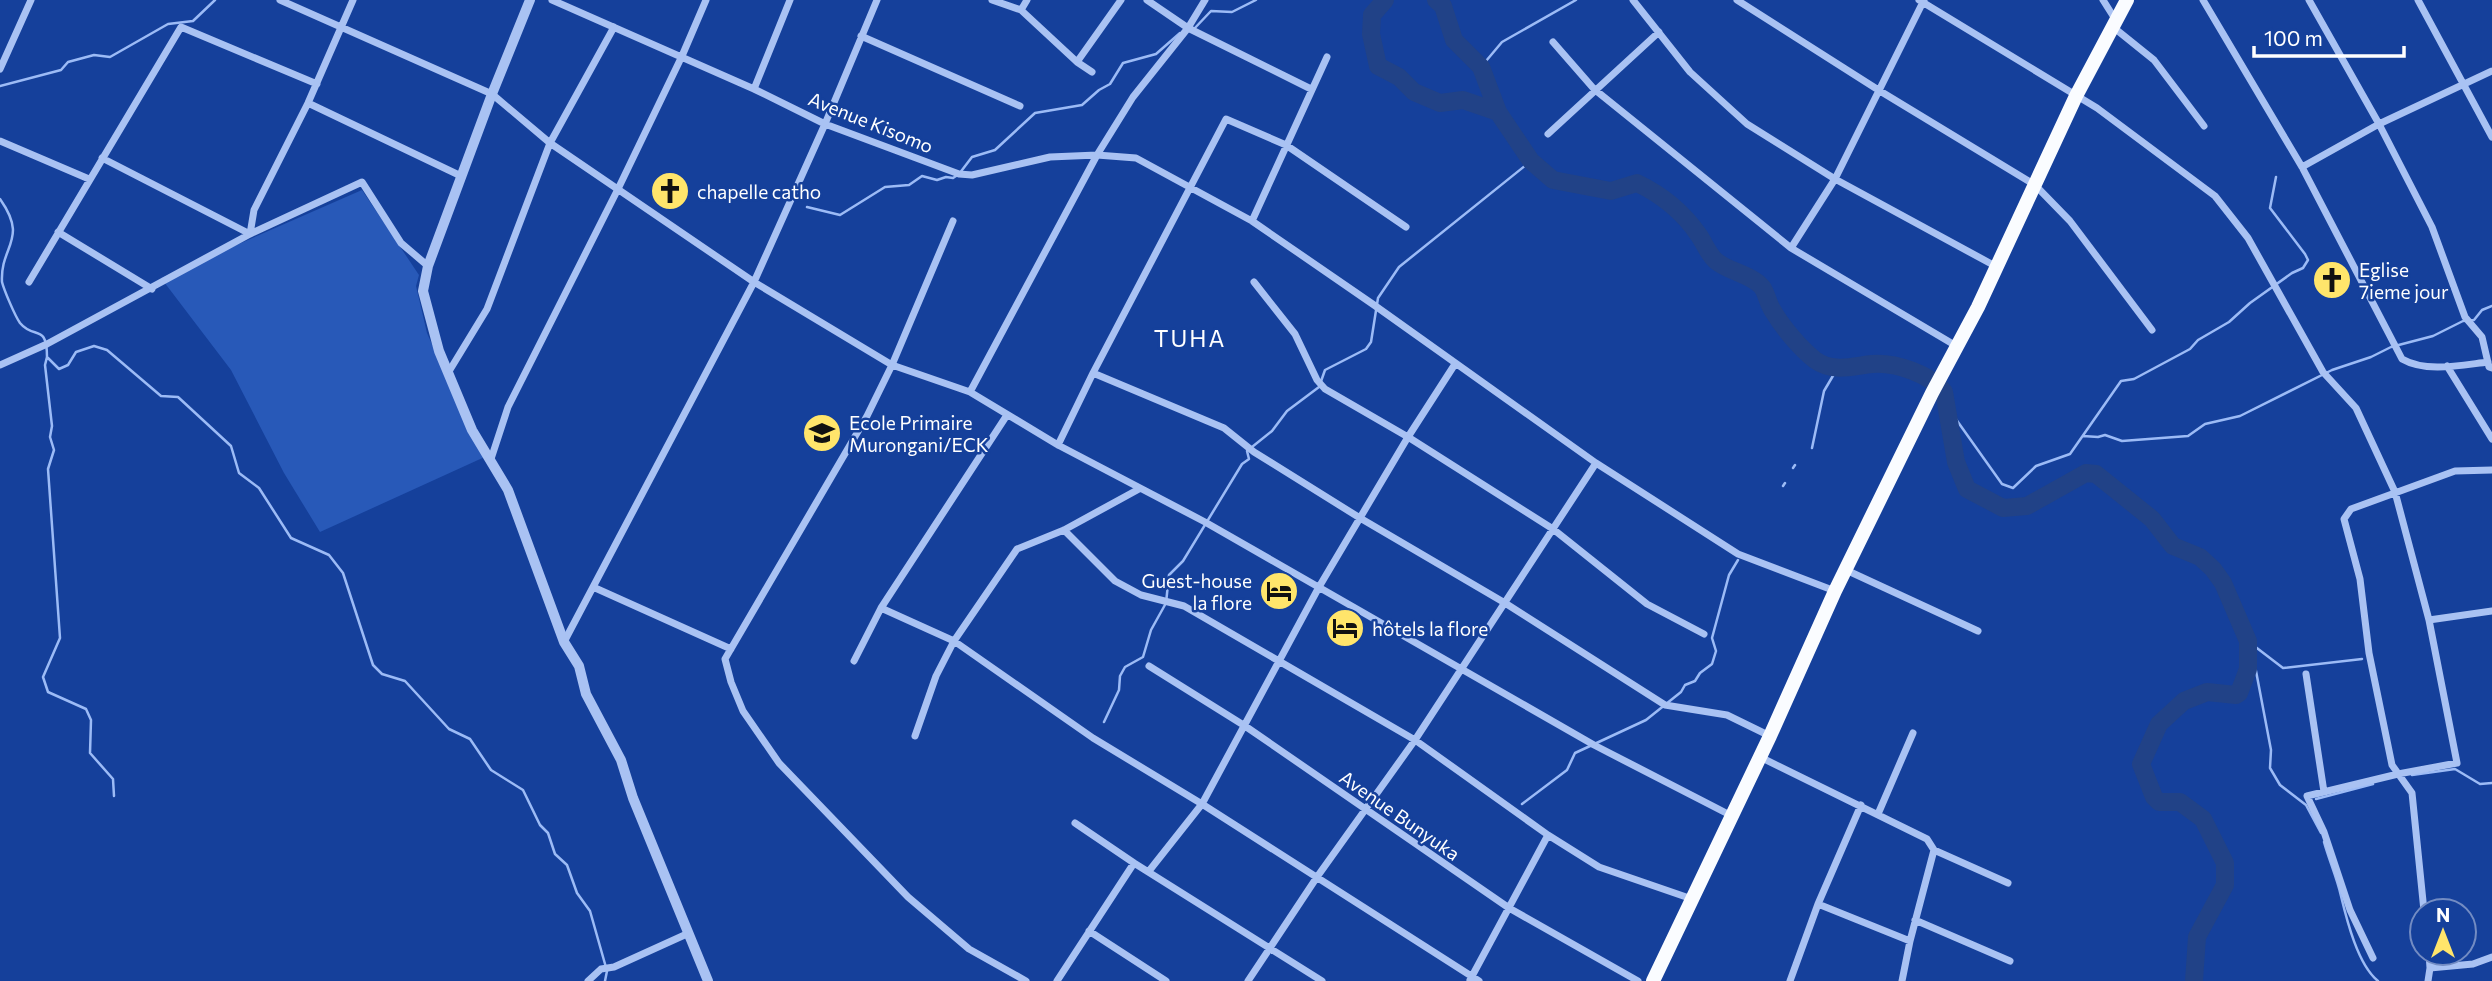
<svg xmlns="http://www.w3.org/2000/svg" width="2492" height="981" viewBox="0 0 2492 981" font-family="Commissioner,sans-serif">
	<rect width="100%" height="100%" fill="#15409b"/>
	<path fill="#2859b8" d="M362 190 419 275 416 286 427 333 451 387 472 418 489 455 320 532 284 473 231 370 161 278Z"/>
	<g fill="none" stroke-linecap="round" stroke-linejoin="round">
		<path stroke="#9cbbf6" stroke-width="2.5" d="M1193 30 1211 11 1232 12 1256 0
			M1481 67 1502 42 1576 0
			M0 86 61 70 68 62 94 55 110 57 168 24 193 21 215 0
			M0 199C29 240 0 245 2 282 4 290 15 316 20 323 34 340 47 323 47 357L59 369 68 365 76 352 94 346 107 350 161 396 178 397 231 446 239 473 259 488 291 538 329 555 343 573 373 665 382 674 405 681 449 729 470 739 491 770 523 790 540 825 548 833 555 854 567 865 577 893 590 911 607 971 605 981
			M807 207 840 215 885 187 909 185 922 176 937 180 946 177 953 178 959 174 972 157 995 150 1035 113 1082 105 1099 90 1110 84 1123 63 1156 54 1180 33
			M47 357 45 365 52 426 50 437 54 450 48 469 60 638 43 677 48 692 86 709 91 720 90 753 113 779 114 796
			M1948 408 2002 484 2013 488 2036 466 2070 454 2121 381 2134 379 2190 349 2198 340 2229 322 2250 303 2292 273 2303 268 2308 260 2305 254 2270 208 2276 177
			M2083 436 2098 437 2105 435 2122 441 2188 436 2205 424 2240 416 2332 370 2371 357 2391 347 2433 336 2463 321 2474 320 2482 310 2492 306
			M1812 448 1824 391 1837 369
			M1793 468 1795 465
			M1783 486 1785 483
			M2248 641 2256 671 2271 750 2270 768 2280 785 2306 805 2321 833
			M2249 642 2283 668 2362 659
			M1104 722 1119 690 1120 676 1125 667 1143 657 1151 630 1166 603 1169 575 1183 561 1242 464 1249 459 1247 451 1272 431 1287 411 1319 387 1325 370 1366 349 1371 342 1378 298 1399 267 1531 161
			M2412 775 2455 769 2480 784 2492 783
			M2316 799 2373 784
			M1522 804 1567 770 1575 753 1646 720 1681 692 1685 685 1695 681 1700 673 1712 664 1716 651 1712 638 1729 575 1738 560
			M2324 842C2329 860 2337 878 2341 896 2347 921 2358 965 2378 981"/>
		<path stroke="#214287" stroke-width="18" d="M1385 0 1372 15 1371 34 1378 66 1399 77 1414 92 1440 103 1463 100 1498 112 1531 161 1553 180 1611 191 1637 183C1662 195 1682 211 1698 234 1704 242 1708 254 1716 261 1729 272 1751 274 1762 287 1767 294 1768 304 1773 311 1783 328 1800 348 1815 360 1833 373 1853 366 1872 364 1895 362 1930 374 1944 392L1956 462 1967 489 2003 508 2027 506 2086 473 2096 474 2152 519 2173 546 2200 557 2213 569 2223 583 2248 641V669L2239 693 2236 695 2207 692 2184 701 2159 724 2141 764 2154 797 2159 802H2180L2203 819 2225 863V885L2197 937 2194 981
			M1436 0 1443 6 1454 40 1481 67 1498 112"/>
		<path stroke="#a9c2f3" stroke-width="7" d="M280 0 492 94 550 143 754 282 892 365 970 392 1058 445 1205 522 1594 745 1732 816
			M552 0 754 89 825 124 959 174 972 175 1050 157 1097 155 1136 158 1252 221 1374 305 1596 463 1738 554 1835 591
			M992 0 1021 10 1077 62 1092 72
			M1147 0 1188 28 1311 89
			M1633 0 1690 72 1747 124 1835 179 1997 267
			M1737 0 1880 91 2035 185 2070 221 2152 330
			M1919 0 2097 108 2215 196 2248 238 2323 372 2356 408 2395 492 2429 620 2457 763 2398 774 2307 796 2324 832 2350 910 2373 958
			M2103 0 2115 19
			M2203 0 2302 167 2402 359C2426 373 2462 365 2488 362
			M2309 0 2379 124 2432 227 2465 317 2482 337 2489 367 2492 368
			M2418 0 2492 137
			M1021 10 1027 0
			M2113 27 2154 60 2204 126
			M861 36 1020 106
			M1553 42 1594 89 1791 248 1958 347
			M1077 62 1121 0
			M0 69 31 0
			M754 89 790 0
			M308 103 461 176
			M1548 134 1659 32
			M0 141 89 179
			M102 158 250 234 254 210 308 103 353 0
			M2302 167 2379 124 2492 71
			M953 221 892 365 867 416 725 659 731 682 743 711 779 763 908 897 969 949 1026 981
			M1252 221 1327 57
			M58 232 152 289
			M1791 248 1835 179 1924 0
			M29 282 181 27 317 84
			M1254 282 1295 334 1317 380 1325 389 1408 437 1553 529 1647 604 1704 634
			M0 365 47 344 250 234 362 182 401 243 428 266
			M2447 366 2492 439
			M448 373 487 309 550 143 614 27
			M1093 373 1224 428 1254 452 1360 518 1505 603 1665 705 1727 715 1770 736
			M970 392 1097 155 1133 97 1188 28 1205 0
			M1058 445 1093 373 1226 119 1286 145 1406 227
			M491 459 508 407 618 189 682 56 706 0
			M1064 530 1115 581 1141 595 1184 606 1415 740 1548 835 1599 867 1692 899
			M1846 570 1978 631
			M593 587 731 649
			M881 608 954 641 1093 738 1202 804 1479 981
			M2429 620 2492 611
			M564 642 754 282 825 124 877 0
			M854 661 881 608 1007 415
			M1149 666 1245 726 1509 908 1638 981
			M2306 674 2324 792
			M915 736 936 676 954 641 1017 549 1064 530 1139 489
			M1760 757 1927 839 1934 850 1910 941 1902 981
			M1878 814 1913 733
			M1075 823 1134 863 1322 981
			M1934 850 2008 883
			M1149 871 1202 804 1319 587 1408 437 1455 364
			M1818 904 1910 941
			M2424 911 2412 793 2392 765 2369 653 2360 579 2344 519 2351 509 2455 471 2492 470
			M1915 920 2010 961
			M1089 931 1166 981
			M2430 968 2473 964 2492 957
			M1470 980 1548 835
			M588 981 601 969 614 967 689 933
			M1057 981 1134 863
			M1248 981 1317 877 1415 740 1596 463
			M1790 981 1818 904 1861 805
			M2428 981 2430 968 2429 953"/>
		<path stroke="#a9c2f3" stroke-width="10" d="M530 0 492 94 428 266 423 291 439 351 472 430 508 490 564 642 579 666 586 694 621 760 633 798 708 981"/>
		<path stroke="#fafcff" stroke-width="14" d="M1653 981 1770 736 1835 591 1932 393 1978 307 2076 96 2127 0"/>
	</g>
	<defs>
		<symbol id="church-disc" viewBox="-11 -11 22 22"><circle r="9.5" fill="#ffe56b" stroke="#15409b"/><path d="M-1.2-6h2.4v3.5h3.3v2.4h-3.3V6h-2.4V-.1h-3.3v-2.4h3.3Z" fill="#111"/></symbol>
		<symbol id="school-disc" viewBox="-11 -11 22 22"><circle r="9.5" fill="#ffe56b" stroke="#15409b"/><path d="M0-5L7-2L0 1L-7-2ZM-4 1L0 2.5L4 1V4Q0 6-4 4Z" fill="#111"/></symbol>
		<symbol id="hotel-disc" viewBox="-11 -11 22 22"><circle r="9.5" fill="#ffe56b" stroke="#15409b"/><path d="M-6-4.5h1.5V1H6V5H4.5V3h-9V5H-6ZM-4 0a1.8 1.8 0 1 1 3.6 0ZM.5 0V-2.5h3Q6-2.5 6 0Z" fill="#111"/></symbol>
	</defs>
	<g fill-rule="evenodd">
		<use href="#church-disc" x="648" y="169" width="44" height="44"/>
		<use href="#church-disc" x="2310" y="258" width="44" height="44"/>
		<use href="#school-disc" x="800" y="411" width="44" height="44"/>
		<use href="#hotel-disc" x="1257" y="569" width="44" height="44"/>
		<use href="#hotel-disc" x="1323" y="606" width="44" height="44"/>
	</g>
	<g text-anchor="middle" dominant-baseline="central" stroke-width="5" stroke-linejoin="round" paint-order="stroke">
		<g font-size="19" fill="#fff" stroke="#15409b">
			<text transform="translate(871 122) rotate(22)">Avenue Kisomo</text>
			<text transform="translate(1400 815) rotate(35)">Avenue Bunyuka</text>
		</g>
		<g font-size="19" fill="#fff" stroke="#15409b" text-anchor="start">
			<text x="697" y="191">chapelle catho</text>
			<text x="2359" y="269">Eglise<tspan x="2359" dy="22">7ieme jour</tspan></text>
			<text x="849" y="422">Ecole Primaire<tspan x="849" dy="22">Murongani/ECK</tspan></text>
			<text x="1252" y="580" text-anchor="end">Guest-house<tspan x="1252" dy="22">la flore</tspan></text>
			<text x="1372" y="628">hôtels la flore</text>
		</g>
		<g font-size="23" letter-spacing="2" fill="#fff" stroke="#15409b">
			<text x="1190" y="338">TUHA</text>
		</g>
	</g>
	<g transform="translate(2443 932)"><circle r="33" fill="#15409b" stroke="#738cc3" stroke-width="2"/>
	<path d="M0-5L12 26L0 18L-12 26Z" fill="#ffe56b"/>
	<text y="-10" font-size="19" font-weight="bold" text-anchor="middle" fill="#ffffff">N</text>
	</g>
	<path d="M2254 46v10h150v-10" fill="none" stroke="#ffffff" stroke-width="3.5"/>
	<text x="2264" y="46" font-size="21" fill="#ffffff" stroke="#15409b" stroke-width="5" paint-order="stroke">100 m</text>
</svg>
